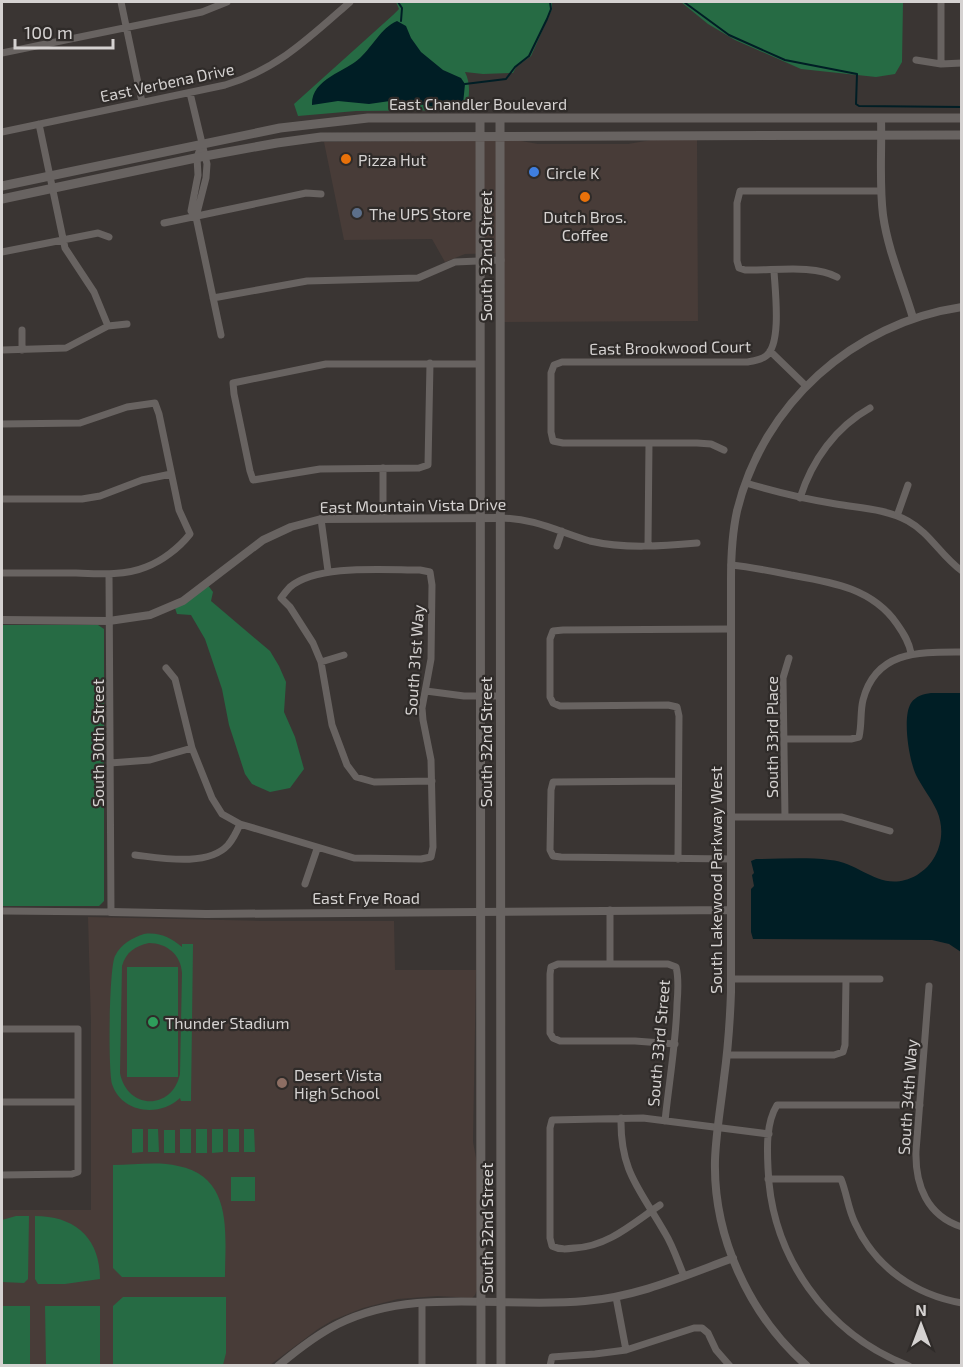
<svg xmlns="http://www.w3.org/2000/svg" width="963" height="1367" viewBox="0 0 963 1367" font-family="'Exo 2',sans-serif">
	<rect width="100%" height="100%" fill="#3a3533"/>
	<path fill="#483c38" d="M516 140 538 144H628L651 140H697L698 321 504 322V253L465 254 445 262 432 239 344 240 324 142Z
		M88 917 262 921H394L395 970H476L473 1142 477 1163V1290L475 1295 472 1298 438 1296 398 1299 363 1308 333 1320 318 1329 270 1365H2V1210H91V1023Z"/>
	<path fill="#266b44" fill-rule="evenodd" d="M396 2H552V9L531 56 516 67 513 73 483 74 465 72C471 84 469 96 467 110L356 111 298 116 294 104 393 15 399 9Z
		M681 2H903L902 62 895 74 876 77 801 69 735 40 708 24Z
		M207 584 213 592 211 601 270 651 279 666 286 682 284 712 295 737 304 769 290 788 270 792 252 784 245 774 229 725 222 689 205 639 191 615 177 614 174 605Z
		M2 625H98L104 629V901L99 906H2Z
		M144 934C159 932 170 937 182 947V944H193L191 1101H181L180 1098C160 1117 122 1114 112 1084 108 1070 109 968 115 956 121 944 132 938 144 934ZM149 943C167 943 181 955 182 973L180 1074C172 1111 127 1110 120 1073L122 966C126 952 135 946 149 943Z
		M127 967H178V1077H127Z
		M132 1129H143V1152L132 1153Z
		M148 1129H158L159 1152H148Z
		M180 1129H191V1153H180Z
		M196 1129H207V1153H196Z
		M212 1129H223V1152L212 1153Z
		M228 1129H239V1152H228Z
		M244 1129H254L255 1152H244Z
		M164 1130H175V1153H164Z
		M113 1165C134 1165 158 1161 178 1166 234 1177 225 1235 225 1277H122L113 1268Z
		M231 1177H255V1201H231Z
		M16 1216H29L28 1279 24 1283 2 1282V1220Z
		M35 1216C75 1216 100 1238 100 1279L65 1284H38L35 1279Z
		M123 1297H226V1353L223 1365H113V1306Z
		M2 1306H30V1365H2Z
		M45 1306H100V1365H46Z"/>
	<path fill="#001e25" d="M397 21 406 26 411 38 421 52 443 70 461 78 465 84 463 104 435 107 397 100 369 104 338 101 312 105C311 79 345 72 360 58 374 45 380 29 397 21Z
		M931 693H961V952L949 944 932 940 753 939 751 932V889L754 886 752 875 754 873 751 861 756 859C781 859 806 857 830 860 863 863 881 895 917 875 939 862 947 834 937 811 931 798 922 787 916 775 909 760 902 717 911 703 916 696 923 694 931 693Z"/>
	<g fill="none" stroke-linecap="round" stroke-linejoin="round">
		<path stroke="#001e25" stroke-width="2" d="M398 2 402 8 401 21
			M684 2 729 35 785 60 857 74 856 104 859 106 962 107
			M465 84 506 79 515 67 529 56 547 19 551 9 550 2"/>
		<path stroke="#686361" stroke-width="7" d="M121 2 142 102
			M2 53 202 12 227 2
			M916 60 941 64 962 63
			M941 64V2
			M190 93 207 164 206 178 196 217
			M39 124 65 248 94 292 108 326
			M2 132 225 85C278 69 310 37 350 2
			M201 145 197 158 198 175 191 211 196 217 221 335
			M164 223 306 193 321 194
			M2 252 98 233 109 237
			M837 277C814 264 772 271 745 270L739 268 737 261V203L740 191H881
			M213 298 307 281 418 278 455 262 501 260
			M2 350 66 348 108 326 127 324
			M22 350V330
			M770 351 805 385
			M430 363 428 465 419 468 320 469 253 480 250 471 234 394 233 383 326 364H480
			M2 424 80 423 127 407 155 403 159 414 179 510 190 534C179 548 162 561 146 567 124 576 99 574 76 573 51 573 26 573 2 573
			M724 450 711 444 697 443H563L553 441 551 432V373L554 365 562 362H747C753 361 761 360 766 356 782 344 775 290 774 271
			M383 468V518
			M746 483C776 492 805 499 836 504 859 508 887 509 908 521 930 533 941 556 962 571
			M800 498C812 460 836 427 870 408
			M2 499H82L100 496 142 480 171 474
			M897 516 908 485
			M500 518C535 518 559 532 590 541 624 549 664 546 697 543
			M321 519 328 571
			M648 545 649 443
			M557 546 562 531
			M731 565C751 567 771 571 791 575 831 582 872 588 897 624 904 634 909 642 911 653
			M321 662 344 655
			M166 668 175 679 192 748 212 798 222 814 240 824 354 858 421 859 431 857 433 847 431 760 423 720 422 708 431 659 432 585 430 572 420 570C385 570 317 564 290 587 287 590 284 594 281 598L290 607 313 643 321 662 332 725 347 765 356 777 374 782 432 781
			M426 691 464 696H501
			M784 739H851L859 737C862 724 860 712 863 700 876 650 920 652 962 652
			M110 763 150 760 192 748
			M678 781 553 782 551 790 550 850 553 856 561 857 731 859
			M731 817H842L890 831
			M785 817 783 678 789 658
			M135 855C161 858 208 867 228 845 233 839 237 831 240 824
			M678 859 679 716 677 707 668 705 560 706 553 703 550 697V639L553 631 563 630 731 629
			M305 884 317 849
			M610 910V964
			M2 911 111 912 109 574
			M731 979H880
			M929 986 916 1151C915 1185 927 1216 962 1227
			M2 1029H78V1172L72 1174 2 1175
			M727 1055H834L843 1052 845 1045 846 979
			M2 1102H78
			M621 1118C620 1172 640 1189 665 1233 673 1246 678 1262 684 1276
			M665 1121C669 1082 676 1043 677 1004 678 992 679 978 676 967L668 964H558L551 967 550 974V1033L553 1038 560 1041H635L675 1044
			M768 1179H841C847 1194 848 1209 855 1223 875 1267 915 1295 962 1303
			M660 1205C633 1223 609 1246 575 1248 567 1249 560 1250 552 1246L550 1238V1128L552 1120 643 1118 769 1134
			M616 1297 626 1350
			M422 1303V1366
			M550 1366 552 1357 595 1354 626 1350 694 1328H702L708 1333 716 1350 730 1366
			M909 1366C826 1334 771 1256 768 1168 767 1148 766 1123 777 1105H920"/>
		<path stroke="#686361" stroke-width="8" d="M881 118C882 150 879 183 883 215 888 251 903 284 913 318
			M2 620 109 621 150 615 183 601 263 540 291 527 321 519 500 518
			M111 912 206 914 731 910
			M278 1366C297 1350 316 1335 338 1324 414 1286 503 1309 585 1301 637 1297 684 1276 733 1258
			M807 1366C749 1315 713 1236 715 1160 716 1132 721 1105 724 1078 728 1049 730 1021 731 992V579C731 556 732 534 737 511 763 404 853 323 962 307"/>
		<path stroke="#686361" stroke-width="9" d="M480 118 481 1366
			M500 118 501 1366
			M2 186 280 128 368 118H962
			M2 199 205 156 277 143 321 137 962 135"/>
	</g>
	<g fill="#e8710a" stroke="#2f2b29" stroke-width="2">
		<circle cx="346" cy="159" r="6"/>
		<circle cx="585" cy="197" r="6"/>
	</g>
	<circle fill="#3f7fe0" stroke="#2f2b29" stroke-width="2" cx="534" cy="172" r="6"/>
	<circle fill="#5c6f8a" stroke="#2f2b29" stroke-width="2" cx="357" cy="213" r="6"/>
	<circle fill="#2e9e5b" stroke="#2f2b29" stroke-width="2" cx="153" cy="1022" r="6"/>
	<circle fill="#8d6e63" stroke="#2f2b29" stroke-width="2" cx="282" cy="1083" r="6"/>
	<g text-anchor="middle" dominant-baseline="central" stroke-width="4.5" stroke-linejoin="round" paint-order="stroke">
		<g font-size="16" fill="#d5d2d1" stroke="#2f2b29">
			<text transform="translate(167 82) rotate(-12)">East Verbena Drive</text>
			<text x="478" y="103">East Chandler Boulevard</text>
			<text transform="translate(485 256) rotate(-90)">South 32nd Street</text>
			<text transform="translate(670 347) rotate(-1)">East Brookwood Court</text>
			<text transform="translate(413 505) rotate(-1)">East Mountain Vista Drive</text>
			<text transform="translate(414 660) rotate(-86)">South 31st Way</text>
			<text transform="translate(771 737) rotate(-90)">South 33rd Place</text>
			<text transform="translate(485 742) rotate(-90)">South 32nd Street</text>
			<text transform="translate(97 743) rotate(-90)">South 30th Street</text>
			<text transform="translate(715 880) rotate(-90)">South Lakewood Parkway West</text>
			<text x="366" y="897">East Frye Road</text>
			<text transform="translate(658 1043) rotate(-85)">South 33rd Street</text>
			<text transform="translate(907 1097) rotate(-86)">South 34th Way</text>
			<text transform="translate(486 1228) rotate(-90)">South 32nd Street</text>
		</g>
		<g font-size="16" fill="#d5d2d1" stroke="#2f2b29" text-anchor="start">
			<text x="358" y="159">Pizza Hut</text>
			<text x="546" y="172">Circle K</text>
			<text x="369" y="213">The UPS Store</text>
			<text x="585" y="216" text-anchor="middle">Dutch Bros.<tspan x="585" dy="18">Coffee</tspan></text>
			<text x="165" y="1022">Thunder Stadium</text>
			<text x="294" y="1074">Desert Vista<tspan x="294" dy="18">High School</tspan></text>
		</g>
	</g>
	<rect width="963" height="1367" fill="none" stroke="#d5d2d1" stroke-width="6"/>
	<g transform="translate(921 1325)" stroke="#2f2b29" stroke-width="4.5" paint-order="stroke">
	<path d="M0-4.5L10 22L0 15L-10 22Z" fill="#d5d2d1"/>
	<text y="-9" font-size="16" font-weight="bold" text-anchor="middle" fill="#d5d2d1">N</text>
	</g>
	<path d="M15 39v9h98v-9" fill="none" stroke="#d5d2d1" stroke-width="3"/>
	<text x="24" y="39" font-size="18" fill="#d5d2d1" stroke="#2f2b29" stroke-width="4.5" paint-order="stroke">100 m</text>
</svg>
